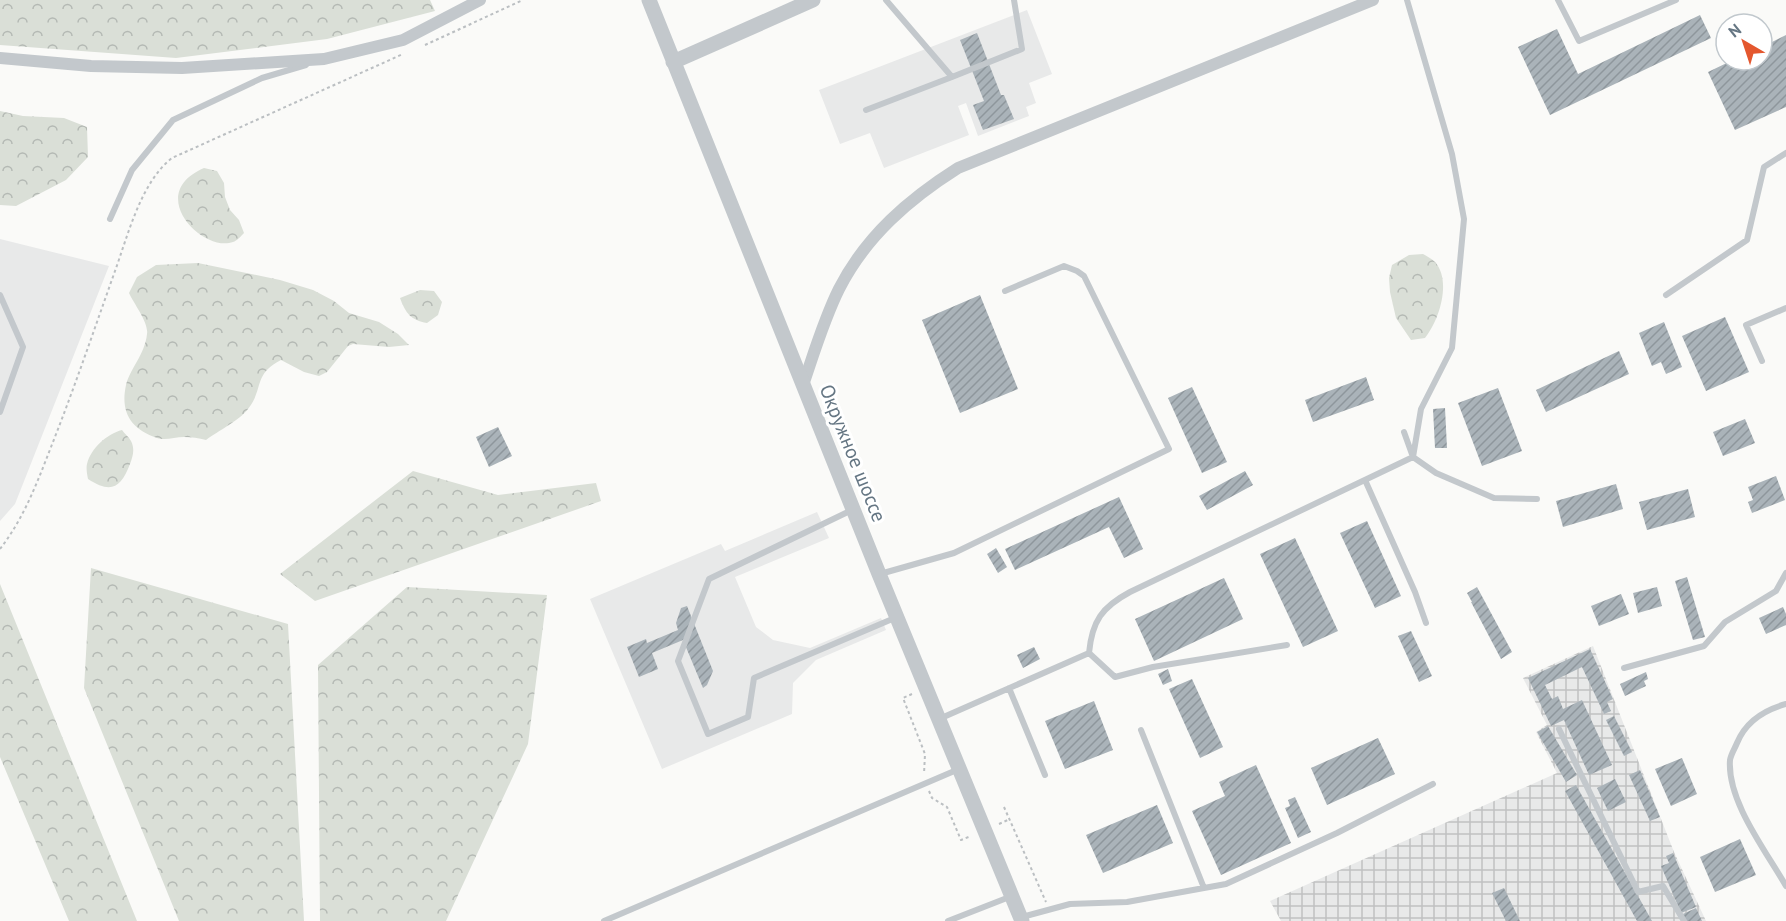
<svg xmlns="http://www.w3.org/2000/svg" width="1786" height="921" viewBox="0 0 1786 921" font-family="'PT Sans',sans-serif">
	<defs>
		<pattern id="industrial-grid" width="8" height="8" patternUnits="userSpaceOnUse" patternTransform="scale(1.5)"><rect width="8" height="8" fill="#e8e9e9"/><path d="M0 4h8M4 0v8" fill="none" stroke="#c0c1c2"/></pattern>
		<pattern id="forest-crowns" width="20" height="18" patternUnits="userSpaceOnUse" patternTransform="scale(1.5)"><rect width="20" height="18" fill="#dadfd7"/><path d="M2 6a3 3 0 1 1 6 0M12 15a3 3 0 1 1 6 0" fill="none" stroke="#b4b9b4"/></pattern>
		<pattern id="building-hatch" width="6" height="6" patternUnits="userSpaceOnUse" patternTransform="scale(1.5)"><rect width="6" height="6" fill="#aab3b9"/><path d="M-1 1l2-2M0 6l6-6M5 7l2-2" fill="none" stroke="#8e969c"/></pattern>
	</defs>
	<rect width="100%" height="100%" fill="#fafaf8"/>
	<path fill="#e8e9e9" d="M1027 10 1052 74 1029 83 1036 103 1026 107 1029 116 978 136 966 103 958 106 969 135 884 168 870 133 840 144 819 90Z
		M0 239 109 266 15 504 0 521Z
		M817 512 829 538 735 577 756 627 773 640 810 648 881 618 886 630 816 660 793 683 792 714 662 769 590 599 721 544 725 551Z"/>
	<path fill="url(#industrial-grid)" d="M1593 646 1674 852 1706 921H1281L1270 901 1557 773 1536 732 1547 725 1523 678Z"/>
	<path fill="url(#forest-crowns)" d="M0 0H430L435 11 327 39 176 58 0 45Z
		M0 111 23 116 64 118 87 127 88 157 66 180 16 206 0 205Z
		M204 168 217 171 224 183 225 197 230 210 239 220 244 233C241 236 237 241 233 242 203 253 144 194 204 168Z
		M1423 254C1427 256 1432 259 1435 262 1452 281 1439 321 1425 338L1411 340 1396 318 1390 292 1389 278 1392 265 1409 255Z
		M198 263 280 280 313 290 334 301 349 313 379 322 398 334 409 345 389 347 353 344 348 346 327 372 319 376 304 372 281 360C253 374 264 389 248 409 240 420 218 431 206 440 199 438 191 437 184 437 175 437 165 441 157 438 131 429 120 413 126 385 130 369 145 354 147 334 149 323 134 304 129 293L137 277 156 265Z
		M420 290 434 291 442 302 438 315 427 323C411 320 406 314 400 298Z
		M122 430C124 433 129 437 131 441 135 449 133 456 130 464 121 488 111 494 88 479 87 474 86 468 87 464 91 448 107 434 122 430Z
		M413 471 498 495 596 483 601 501 315 601 280 574Z
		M91 568 288 624 304 921H179L84 688Z
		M0 584 137 921H69L0 757Z
		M407 587 547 595 528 744 446 921H320L318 665Z"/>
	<path fill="url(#building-hatch)" d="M1700 15 1711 38 1550 115 1518 47 1557 29 1578 74Z
		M977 33 1001 95H1004L1014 119 983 130 973 105 984 101 960 40Z
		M1786 35V107L1735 130 1708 72 1733 60H1762V47Z
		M980 295 1018 389 960 413 922 320Z
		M1725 317 1749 372 1706 391 1682 336Z
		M1664 322 1682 367 1666 374 1661 362 1652 366 1639 333Z
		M1619 351 1629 374 1546 412 1536 390Z
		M1366 377 1374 400 1313 422 1305 400Z
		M1192 387 1227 462 1202 473 1168 398Z
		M1498 388 1522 451 1482 466 1458 403Z
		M1445 408 1447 448H1435L1433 409Z
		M1745 419 1755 443 1723 456 1713 432Z
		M498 427 512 456 489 467 476 437Z
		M1245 471 1253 485 1207 510 1199 496Z
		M1776 476 1785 500 1752 513 1748 502 1753 500 1748 487Z
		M1616 484 1623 509 1563 527 1556 501Z
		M1688 489 1695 517 1647 530 1639 502Z
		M1119 497 1143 549 1124 558 1109 527 1015 570 1005 549Z
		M1367 521 1401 596 1375 608 1340 533Z
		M1295 538 1338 631 1303 647 1260 554Z
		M996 548 1007 567 998 573 987 554Z
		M1687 577 1705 637 1693 640 1675 581Z
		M1224 578 1243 619 1154 661 1135 619Z
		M1477 587 1512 652 1501 659 1471 602H1472L1467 593Z
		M1657 587 1662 606 1638 613 1633 593Z
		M1621 594 1629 614 1599 626 1591 606Z
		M687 606 713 671 707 685 703 688 683 640 652 653 658 669 639 677 627 647 646 639 647 643 678 630 676 623 681 608Z
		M1783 607 1786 614V625L1766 634 1759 618Z
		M1411 631 1432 676 1419 682 1398 636Z
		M1034 647 1040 659 1023 668 1017 655Z
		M1590 649 1613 699 1607 702 1611 711 1604 714 1582 667 1545 685 1552 699 1558 696 1563 709 1582 700 1612 765 1589 775 1564 720 1551 726 1528 678Z
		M1168 669 1172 681 1163 685 1158 674Z
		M1646 672 1648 679 1644 681 1646 686 1625 696 1620 684Z
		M1192 679 1223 747 1200 758 1169 689Z
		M1094 701 1113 750 1065 769 1045 721Z
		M1614 716 1632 752 1624 756 1606 720Z
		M1548 726 1577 775 1566 782 1537 732Z
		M1378 738 1395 774 1327 805 1311 768Z
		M1682 758 1697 794 1671 806 1655 769Z
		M1256 765 1291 843 1221 875 1192 811 1225 796 1219 782Z
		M1640 770 1660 817 1650 821 1629 775Z
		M1615 779 1626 802 1608 811 1597 788Z
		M1576 785 1652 921H1637L1565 791Z
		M1295 797 1311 832 1298 838 1285 808 1290 806 1288 800Z
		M1157 805 1173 843 1103 873 1086 835Z
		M1740 839 1756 875 1715 892 1700 857Z
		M1673 853 1696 907 1681 913 1661 866 1669 863 1666 856Z
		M1504 888 1520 921H1506L1492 893Z
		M1696 908 1702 921H1686L1683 914Z"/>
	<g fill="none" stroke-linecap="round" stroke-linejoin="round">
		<path stroke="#bbbfc2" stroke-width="2" stroke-dasharray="3 3" stroke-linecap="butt" d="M425 45 523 0
			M0 549C24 518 37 483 51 447 74 389 94 330 115 271 128 235 141 182 172 158L403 54
			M912 694 903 698 925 754 924 774
			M929 791 932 798 947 807 961 840 971 836
			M1004 807 1046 902
			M999 824 1010 819"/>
		<path stroke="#c3c8cc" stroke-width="6" d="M886 0 952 77 1022 49 1014 0
			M1407 0 1452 154 1464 219 1452 348 1421 409 1413 457
			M1558 0 1579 41 1676 0
			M866 110 952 77
			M110 219 132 170 173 120 262 78 306 65
			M0 295 23 347 0 412
			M1666 295 1747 240 1764 167 1786 153
			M1762 361 1746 325 1786 308
			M1404 432 1413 457 1436 473 1494 498 1537 499
			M1365 480 1415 592 1426 623
			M854 509 709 579 678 661 708 734 748 717 754 678 897 617
			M880 574 954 553 1169 449 1084 276 1077 271 1064 266 1005 291
			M1089 653 1115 677 1153 667 1287 645
			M1624 668 1704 646 1725 622 1776 591 1786 573
			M1009 688 1045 775
			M1786 704C1764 710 1746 721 1737 743 1735 748 1731 754 1730 760 1727 801 1766 851 1786 886
			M939 719 1089 653C1092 621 1102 607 1130 592L1413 457
			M1559 729 1638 892 1663 886 1684 921
			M1141 730 1204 888
			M1022 917 1070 904 1127 902 1226 884 1337 833 1433 784
			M604 921 959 769
			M948 921 1012 896"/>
		<path stroke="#c3c8cc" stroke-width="12" d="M0 58 91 66 182 68 324 59 403 40 480 0
			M803 385C814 353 824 319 839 289 866 236 909 199 958 168L1373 0"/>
		<path stroke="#c3c8cc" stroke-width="15" d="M649 0 879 574 1022 921
			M673 62 813 0"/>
	</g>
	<g text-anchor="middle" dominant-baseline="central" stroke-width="6" stroke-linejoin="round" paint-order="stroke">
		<g font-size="20" fill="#657683" stroke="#fff">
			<text transform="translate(853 453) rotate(68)">Окружное шоссе</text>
		</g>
	</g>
	<g transform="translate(1744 42) rotate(321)"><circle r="28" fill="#ffffff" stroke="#c1c8cd" stroke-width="1.5"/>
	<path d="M0-4.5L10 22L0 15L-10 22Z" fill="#e4572e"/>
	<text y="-9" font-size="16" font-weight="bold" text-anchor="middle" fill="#657683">N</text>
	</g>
</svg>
